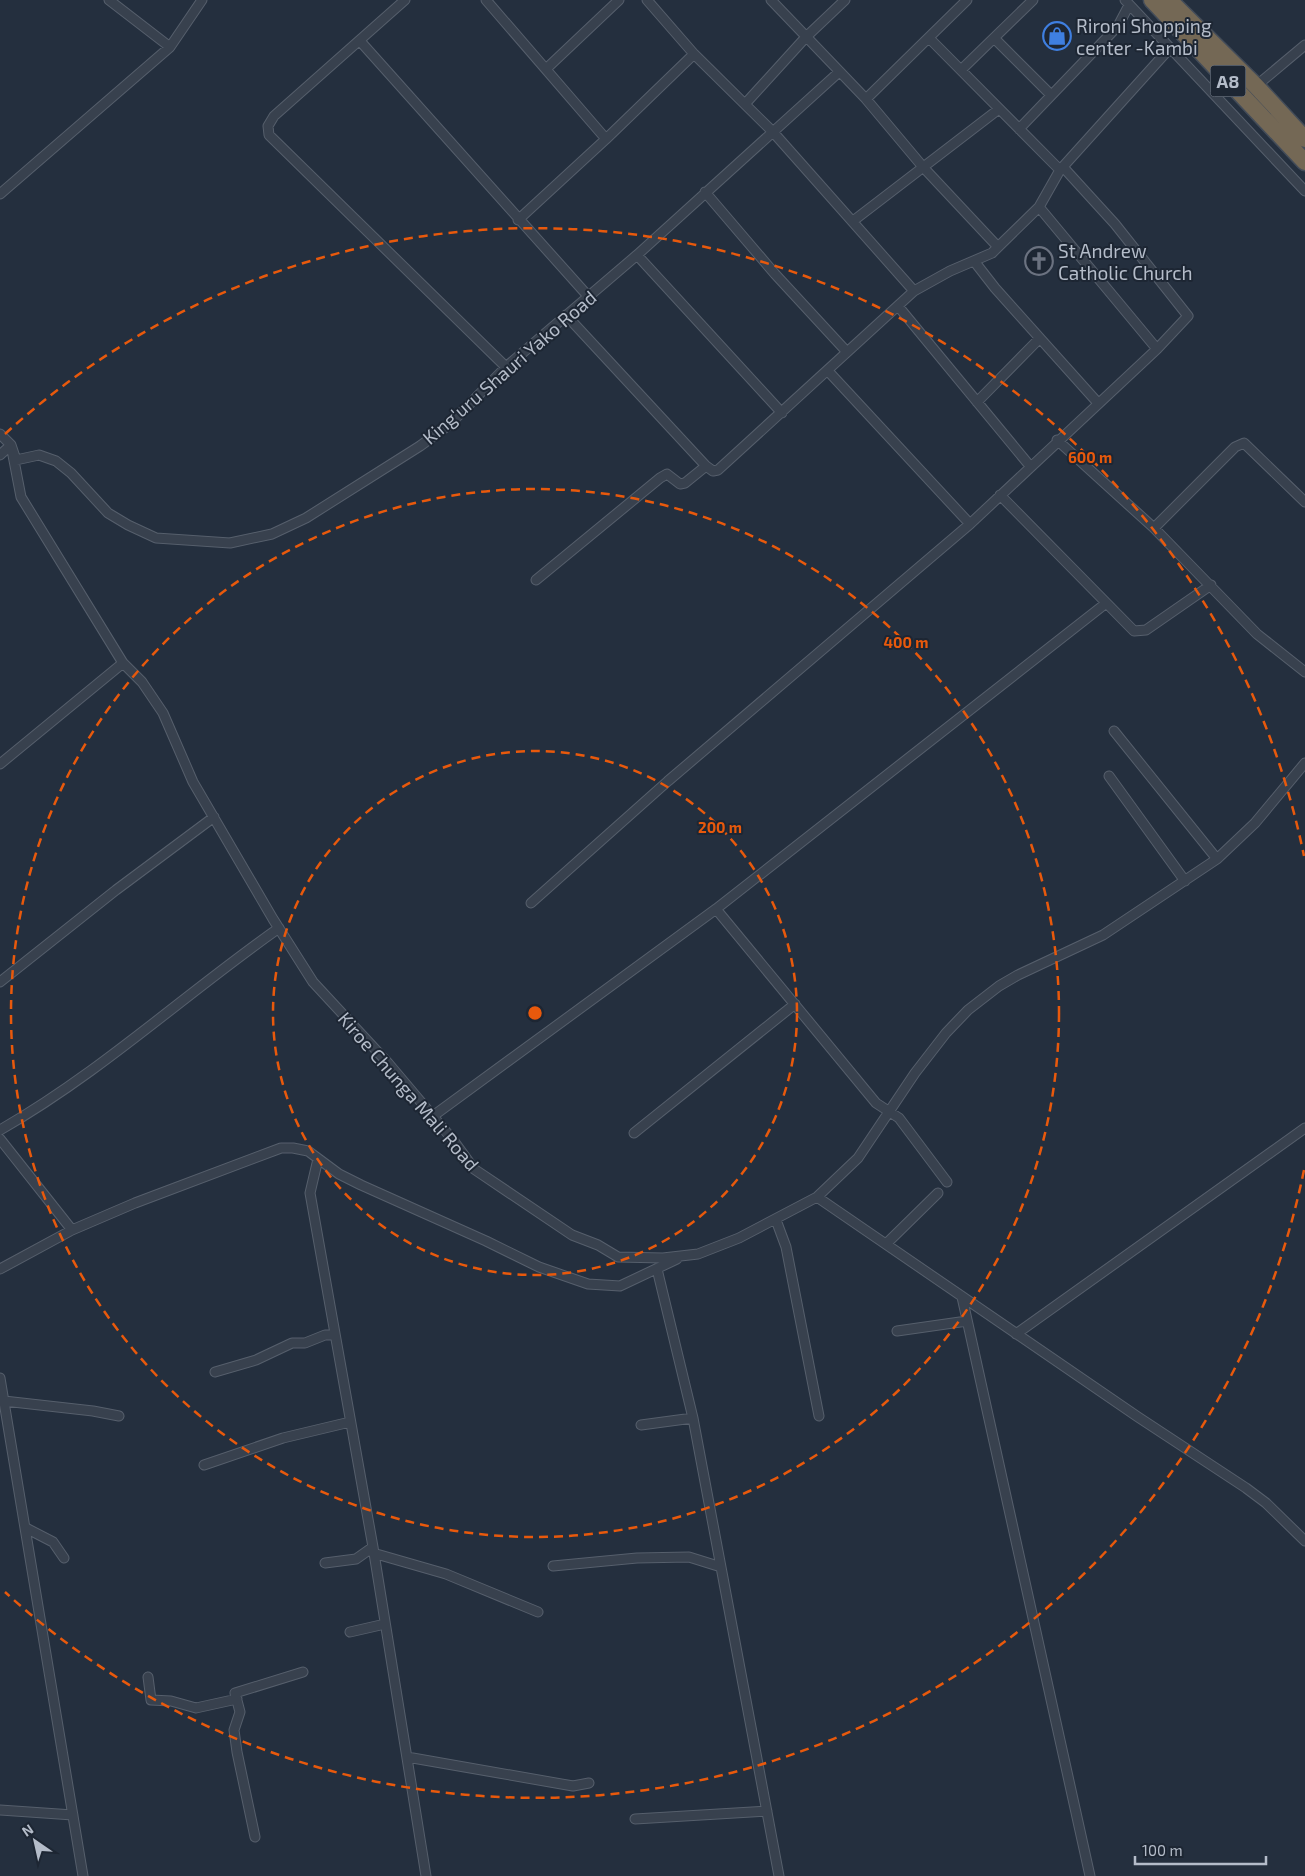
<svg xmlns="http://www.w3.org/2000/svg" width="1305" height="1876" viewBox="0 0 1305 1876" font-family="'Exo 2',sans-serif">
	<rect width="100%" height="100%" fill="#242f3e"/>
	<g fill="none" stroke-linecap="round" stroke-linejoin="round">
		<defs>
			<path id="street" d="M109 0 170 47
				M405 0 274 116 268 126 269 135 506 367
				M486 0 606 139
				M647 0 694 54 773 132 914 291
				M771 0 866 99 923 167 998 247
				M1125 0 1305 191
				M994 38 1051 95
				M930 39 1060 170
				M360 41 588 296
				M546 69 619 0
				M961 70 1033 0
				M1256 86 1305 45
				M866 99 967 0
				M745 104 806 37 845 0
				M1019 129 1118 26 1129 5
				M1063 167 1115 224 1188 316 1157 349
				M705 192 775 274 847 352
				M0 194 170 47 202 0
				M518 220 606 139 694 54
				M853 221 999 109
				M637 255 782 413
				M974 261 995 288 1098 403
				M898 306 1030 466
				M566 315 706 466 713 471 718 470 914 291 950 271 992 253 998 247 1039 207 1060 170 1170 48
				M828 371 970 524 1157 349 1039 207
				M977 402 1039 339
				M0 434 11 445 16 460 39 455 56 461 71 473 108 513 128 525 156 538 230 543 272 534 306 518 420 446 450 424 506 367 637 255 838 73
				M1057 440 1154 528 1257 634 1305 672
				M11 445 21 497 123 663 142 682 163 713 193 782 273 919 313 982 388 1063 453 1140 474 1169 572 1235 598 1245 618 1257 663 1258 698 1254 739 1238 817 1197 858 1158 915 1073 946 1033 968 1010 999 986 1018 975 1103 935 1217 859 1255 823 1305 763
				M0 455 11 445
				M1000 495 1134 631 1146 630 1211 585
				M1154 528 1235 447 1244 443 1305 502
				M536 580 660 478 667 474 680 484 685 483 706 466
				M1114 731 1217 859
				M0 764 123 663
				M1109 776 1185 881
				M531 903 668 781 970 524
				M716 909 876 1103 899 1118 947 1182
				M0 982 116 890 214 817
				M433 1116 716 909 1105 604
				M0 1130C100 1073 185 994 279 928
				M634 1133 795 1004
				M0 1139 72 1230
				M318 1159 310 1193 373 1547 426 1876
				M817 1197 1138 1417 1246 1488 1266 1503 1305 1541
				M776 1220 786 1247 819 1416
				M886 1244 938 1193
				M0 1269 72 1230 135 1203 281 1148H293L308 1151 339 1174 361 1185 486 1241 539 1267 588 1284 620 1286 677 1259
				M657 1269 693 1418 779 1876
				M962 1297 1090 1876
				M897 1331 967 1321
				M1016 1334 1305 1128
				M215 1372 256 1360 292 1343H305L325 1335H335
				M0 1378 83 1876
				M4 1401 93 1411 119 1416
				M641 1425 693 1418
				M204 1465 283 1438 350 1422
				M26 1528 53 1542 64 1558
				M373 1553 446 1574 538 1612
				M325 1563 356 1559 373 1547
				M553 1566 637 1558 689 1557 721 1567
				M350 1632 385 1624
				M148 1677 151 1700 171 1701 196 1708 237 1699
				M407 1757 573 1786 589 1783
				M0 1810 73 1815
				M635 1819 767 1811
				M255 1837 237 1752 234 1730 240 1712 235 1693 303 1672"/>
			<path id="highway" d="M1152 0 1305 162
				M1169 0 1256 86 1305 139"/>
		</defs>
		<use href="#street" stroke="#565f6c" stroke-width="11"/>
		<use href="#highway" stroke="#434c59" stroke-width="19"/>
		<use href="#street" stroke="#38414e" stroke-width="9"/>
		<use href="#highway" stroke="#746855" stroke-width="16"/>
	</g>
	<g fill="none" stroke="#e8590c" stroke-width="2.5" stroke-dasharray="9 6">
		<circle cx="535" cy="1013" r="262"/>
		<circle cx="535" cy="1013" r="524"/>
		<path d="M1304 1170A785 785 0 0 1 5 1592M5 434A785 785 0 0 1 1304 856"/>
	</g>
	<defs>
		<symbol id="shop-ring" viewBox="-11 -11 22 22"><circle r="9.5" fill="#1d2633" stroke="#3f7fe0" stroke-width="1.5"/><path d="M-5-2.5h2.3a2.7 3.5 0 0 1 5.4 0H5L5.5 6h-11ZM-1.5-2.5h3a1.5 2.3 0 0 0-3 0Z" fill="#3f7fe0"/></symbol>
		<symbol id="church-ring" viewBox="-11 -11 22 22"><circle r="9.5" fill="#1d2633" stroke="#6b7280" stroke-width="1.5"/><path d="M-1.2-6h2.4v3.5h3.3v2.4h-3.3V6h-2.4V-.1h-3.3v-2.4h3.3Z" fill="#6b7280"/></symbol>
	</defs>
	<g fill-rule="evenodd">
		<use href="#shop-ring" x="1041" y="20" width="32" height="32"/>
		<use href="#church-ring" x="1023" y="245" width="32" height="32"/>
	</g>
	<g text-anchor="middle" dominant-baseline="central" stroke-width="4" stroke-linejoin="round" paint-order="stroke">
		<rect fill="#1d2633" stroke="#878f9c" stroke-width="1" x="1210.5" y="65.5" width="35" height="31" rx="4"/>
		<g font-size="18" font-weight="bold" fill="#b4bcc9">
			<text x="1228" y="81">A8</text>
		</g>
		<g font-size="19" fill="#b4bcc9" stroke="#1d2633" text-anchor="start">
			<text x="1076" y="25">Rironi Shopping<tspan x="1076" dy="22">center -Kambi</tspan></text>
			<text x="1058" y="250">St Andrew<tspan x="1058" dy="22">Catholic Church</tspan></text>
		</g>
		<g font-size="19" fill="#b4bcc9" stroke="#1d2633">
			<text transform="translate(509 367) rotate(-41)">King'uru Shauri Yako Road</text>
			<text transform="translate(409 1091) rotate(49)">Kiroe Chunga Mali Road</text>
		</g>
	</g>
	<circle cx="535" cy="1013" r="8" fill="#e8590c" stroke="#1d2633" stroke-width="2.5"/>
	<g font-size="15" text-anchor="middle" font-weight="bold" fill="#e8590c" stroke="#1d2633" stroke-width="4" stroke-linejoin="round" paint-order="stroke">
		<text x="1090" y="463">600 m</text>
		<text x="906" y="648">400 m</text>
		<text x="720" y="833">200 m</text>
	</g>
	<g transform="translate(35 1841) rotate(326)" stroke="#1d2633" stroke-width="4" paint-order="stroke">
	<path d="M0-4L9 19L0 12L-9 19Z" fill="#b4bcc9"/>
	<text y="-8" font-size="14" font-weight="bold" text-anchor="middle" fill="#b4bcc9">N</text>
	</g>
	<path d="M1135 1856v8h131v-8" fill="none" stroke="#b4bcc9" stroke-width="2.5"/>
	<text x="1142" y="1856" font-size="15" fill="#b4bcc9" stroke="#1d2633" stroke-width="4" paint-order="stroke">100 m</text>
</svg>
